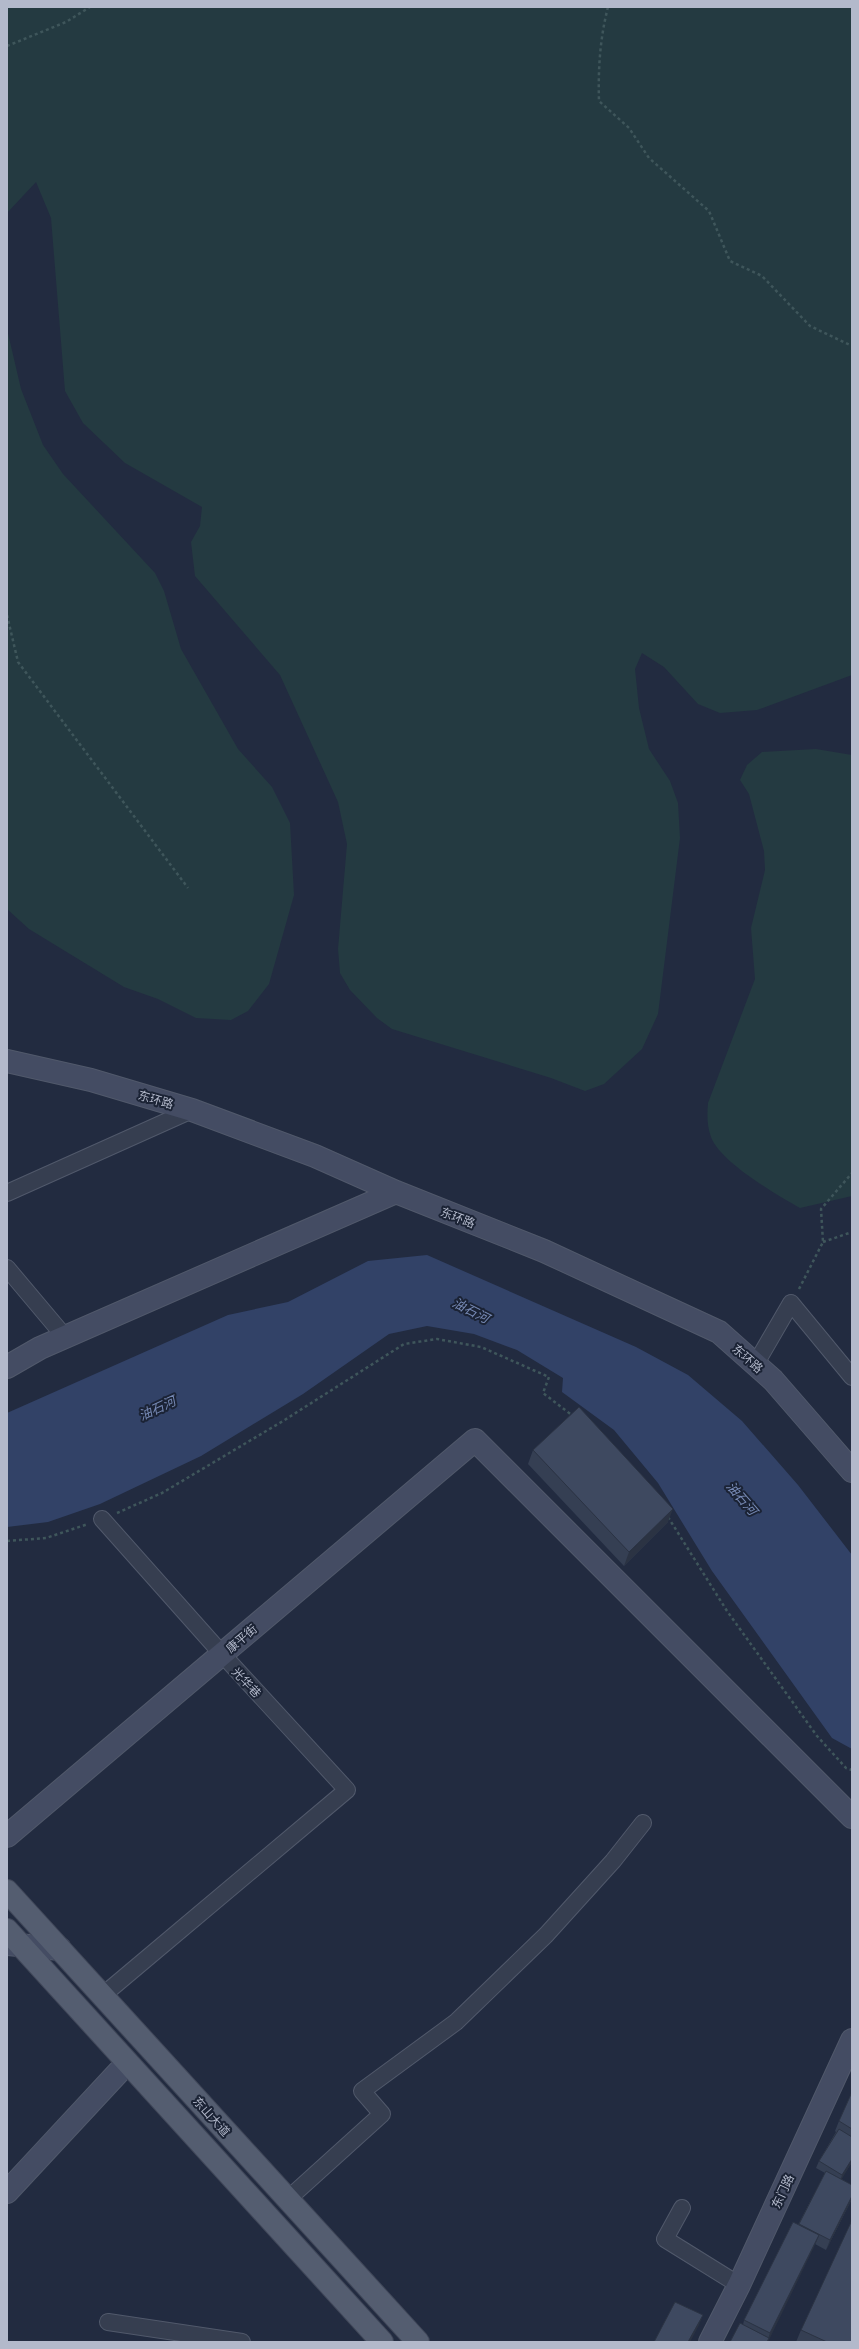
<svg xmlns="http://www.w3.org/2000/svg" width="859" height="2349" viewBox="0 0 859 2349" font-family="'Exo 2','Noto Sans SC',sans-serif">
	<rect width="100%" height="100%" fill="#222b40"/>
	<path fill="#243a41" d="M7 7H852V675L757 710 720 713 698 704 664 667 642 653 635 669 639 708 649 749 670 781 678 803 680 838 658 1014 642 1049 604 1084 585 1091 551 1078 392 1029 377 1018 350 990 340 973 338 949 347 844 338 802 280 675 195 576 191 542 200 526 202 507 125 463 83 423 65 391 51 218 36 182 7 213Z
		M7 329 21 389 43 445 63 474 155 573 164 591 181 649 238 749 272 787 290 823 294 895 269 984 248 1011 231 1020 196 1018 158 999 124 987 29 929 7 909Z
		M816 749 852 755V1196L800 1208C777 1195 720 1162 711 1137 707 1126 707 1115 708 1103L755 979 751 928 765 870 764 851 749 794 740 780 747 765 762 752Z"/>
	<path fill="#324267" d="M427 1255 636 1347 688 1375 742 1421 798 1485 852 1555V1749L832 1738 712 1571 658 1483 614 1430 562 1392 563 1378 517 1350 474 1334 427 1326 389 1334 303 1394 201 1456 100 1504 48 1522 7 1527V1413L228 1315 288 1302 368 1261Z"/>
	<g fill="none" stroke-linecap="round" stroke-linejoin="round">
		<defs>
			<path id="street" d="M7 1193 192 1110
				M7 1268 65 1337
				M755 1365 791 1303 852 1377
				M102 1519 222 1654 347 1790 102 1996
				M288 2199 382 2114 362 2091 456 2022 546 1935 613 1861 643 1823
				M682 2208 665 2239 739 2285
				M108 2322 242 2342"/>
			<path id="secondary" d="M7 1061 91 1080 192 1110 315 1156 396 1192 544 1251 719 1332 773 1380 852 1471
				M7 1367 40 1348 396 1192
				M7 1836 475 1440 852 1817
				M8 1944 60 1949
				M7 2192 127 2063
				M710 2342 739 2285 852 2040"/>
			<path id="primary" d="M7 1891 418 2342
				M7 1930 382 2342"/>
		</defs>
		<use href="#street" stroke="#51596b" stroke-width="18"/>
		<use href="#secondary" stroke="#51596b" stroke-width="24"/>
		<use href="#primary" stroke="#404759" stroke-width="24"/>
		<path stroke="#3f565b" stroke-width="2.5" stroke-dasharray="3 3" stroke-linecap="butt" d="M608 7C600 38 598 69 599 101L629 128 649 158 709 211 730 261 762 276 810 326 852 346
			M7 46 66 22 90 7
			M7 615 18 662 188 888
			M823 1242 852 1232
			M799 1289 823 1242 821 1209 852 1173
			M117 1513 162 1493 283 1421 404 1344 437 1339 481 1347 549 1377 543 1393 573 1416
			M668 1517 727 1611 817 1736 846 1768 852 1770
			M7 1541 46 1538 88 1524"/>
		<use href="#street" stroke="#363e50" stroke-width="16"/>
		<use href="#secondary" stroke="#444c63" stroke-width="22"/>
		<use href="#primary" stroke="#545d70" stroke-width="22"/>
	</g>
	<path fill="#353f53" d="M533 1450 668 1522 624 1566 528 1464Z
		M852 2092V2162L841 2179 852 2185V2199L826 2250 815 2244 769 2338 743 2325 744 2320 798 2225 825 2173 816 2168 819 2161 836 2132 835 2131 839 2121Z
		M801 2330 852 2342H796Z"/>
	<path fill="#2b3343" d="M673 1509 668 1522 624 1566 629 1552Z
		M852 2159V2162L840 2182 842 2175Z
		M852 2196V2199L826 2250 830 2240Z
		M819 2235 815 2245 768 2342H767L770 2333Z
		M703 2315 699 2325 690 2342H688Z"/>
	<path fill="#3e4960" stroke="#2b3343" d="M579 1407 673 1509 629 1552 533 1450Z
		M852 2092V2129L839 2121Z
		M839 2129 852 2137V2159L842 2175 819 2161Z
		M826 2171 852 2185V2196L830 2240 799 2224Z
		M852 2220V2342H827L801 2330Z
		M793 2222 819 2235 770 2333 744 2320Z
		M675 2302 703 2315 688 2342H654Z
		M740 2323 769 2338 767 2342H730Z"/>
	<g text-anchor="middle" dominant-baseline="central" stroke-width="4" stroke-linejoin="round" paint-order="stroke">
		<g font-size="12" fill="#b3b9cb" stroke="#1b2335">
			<text transform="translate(156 1099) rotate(16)">东环路</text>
			<text transform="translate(458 1217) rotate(21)">东环路</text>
			<text transform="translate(748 1358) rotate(41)">东环路</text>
			<text transform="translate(241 1638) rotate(-40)">康平街</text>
			<text transform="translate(247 1682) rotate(47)">光华巷</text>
			<text transform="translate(212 2116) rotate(48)">东山大道</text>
			<text transform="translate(782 2191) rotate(-65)">东门路</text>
		</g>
		<g font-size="13" font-style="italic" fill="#778ab5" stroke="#1b2335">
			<text transform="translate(471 1310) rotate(27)">油石河</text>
			<text transform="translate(157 1408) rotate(-25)">油石河</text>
			<text transform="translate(742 1498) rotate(49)">油石河</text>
		</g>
	</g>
	<rect width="859" height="2349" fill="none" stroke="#b3b9cb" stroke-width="16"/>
</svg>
